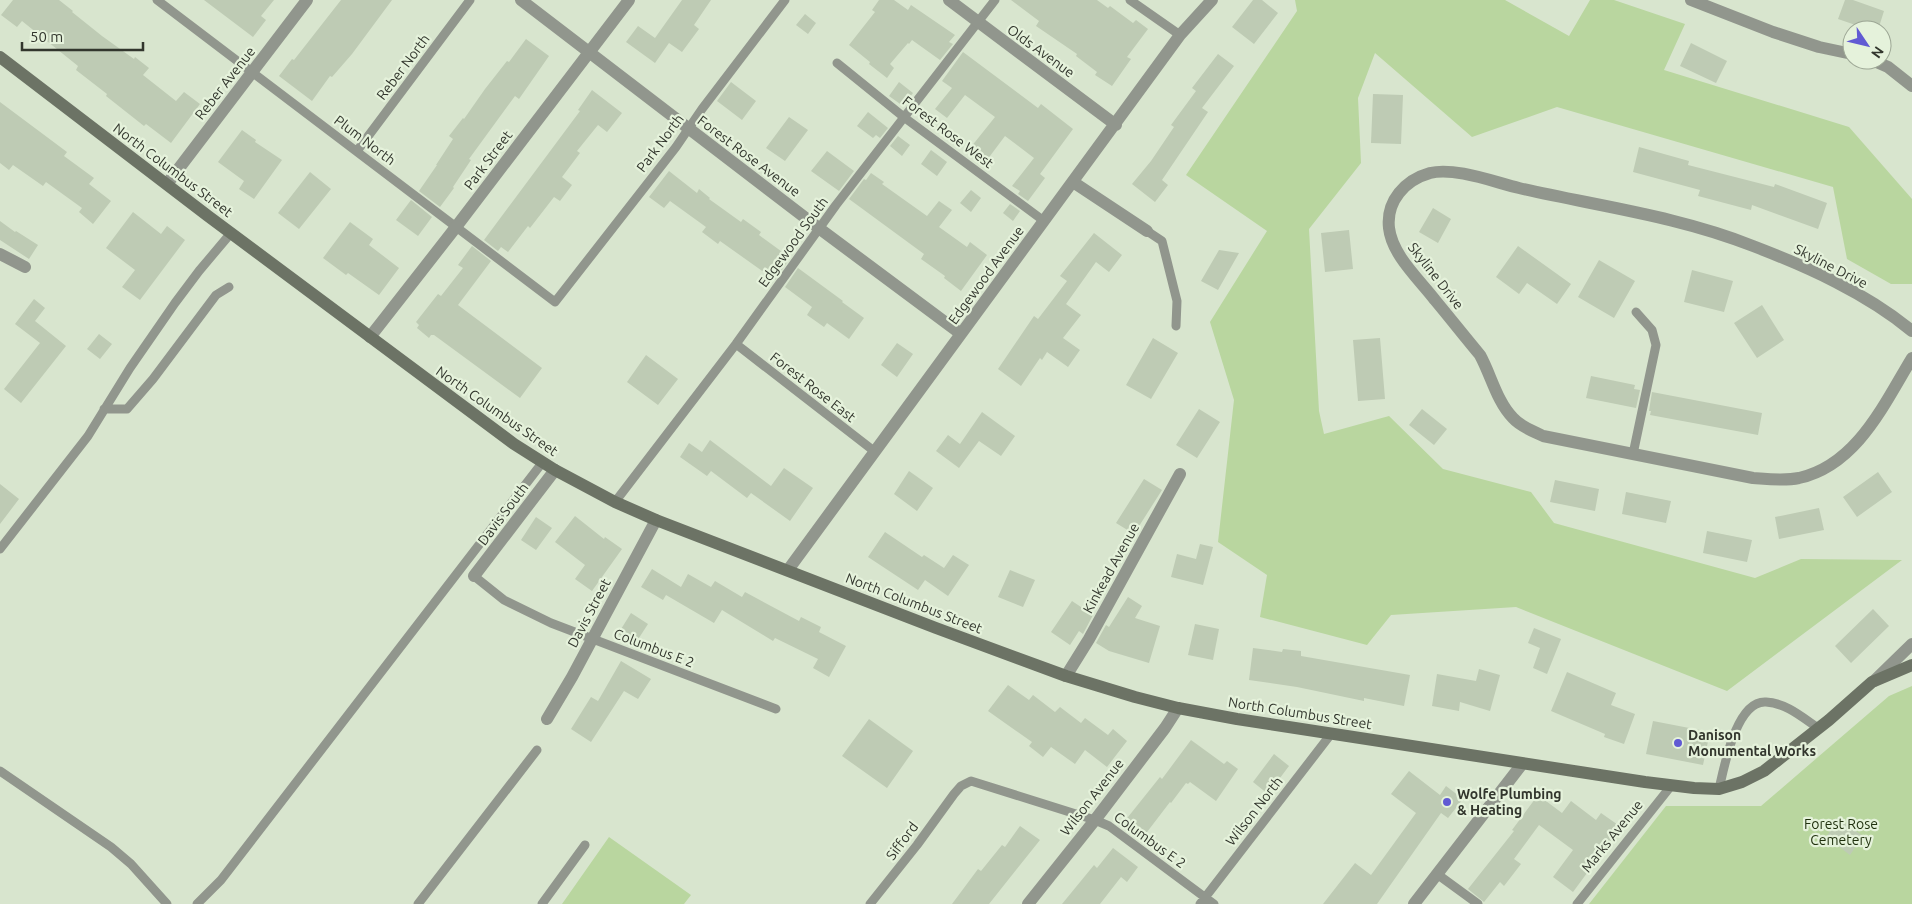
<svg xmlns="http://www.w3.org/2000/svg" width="1912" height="904" viewBox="0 0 1912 904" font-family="Ubuntu,sans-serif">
	<rect width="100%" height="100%" fill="#d8e5ce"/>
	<path fill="#b9d69f" d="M1295 0H1505L1569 36 1590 0H1614L1685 24 1664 70 1849 127 1912 199V284H1891L1847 259 1833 187 1557 107 1472 137 1375 53 1358 98 1361 163 1309 229 1319 411 1324 434 1389 416 1443 469 1531 492 1554 523 1755 578 1801 559 1902 560 1727 691 1516 607 1391 615 1367 645 1260 617 1267 575 1218 542 1234 400 1210 322 1267 231 1186 175 1297 11Z
		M1912 686V904H1589L1666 806H1761L1889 696Z
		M609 837 691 895 684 904H562Z"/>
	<path fill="#becbb4" d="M13 0H59L73 11 72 12 102 36 134 59 135 57 149 68 143 75 176 101 184 92 200 104 171 143 146 124 144 126 106 96 107 94 76 70 78 66 22 21 17 27 1 15Z
		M204 0H274L261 16 266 20 253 37Z
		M341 0H392L352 54 332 77 330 76 312 101 279 76 292 59 294 60Z
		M682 0H711L694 25 699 29 682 52 669 43 655 63 626 42 638 26 655 38Z
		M879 0H894L908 10 911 5 955 35 949 42 953 44 940 60 912 40 909 44 908 43 890 64 894 68 887 78 869 64 870 62 849 45 875 12 872 10Z
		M1011 0H1097L1108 8 1110 6 1133 23 1136 20 1148 29 1127 57 1131 59 1112 86 1095 75 1097 72 1076 56 1077 54 1036 26 1039 21Z
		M1253 0H1262L1278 13 1254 44 1232 27Z
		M1845 0H1853L1884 11 1878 30H1870L1838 19Z
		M805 14 816 23 808 34 796 25Z
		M526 39 549 56 519 99 515 96 469 159 471 160 453 187 454 188 440 207 419 191 437 165H436L453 139 449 136 463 118 464 119 485 89 507 61 509 62Z
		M1691 43 1727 61 1716 83 1680 66Z
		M963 52 1038 108 1041 104 1073 129 1040 174 1045 178 1028 201 1018 194 1020 191 1012 186 1034 158 1005 136 987 160 971 147 995 117 965 95 947 118 935 109 952 88 942 81Z
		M1218 54 1234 66 1202 108 1208 112 1162 180 1168 185 1155 202 1132 184 1151 161 1174 127 1171 125 1196 91 1192 88Z
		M731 82 756 101 742 120 717 101Z
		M899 82 913 93 903 106 889 96Z
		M592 90 622 113 607 132 598 125 577 151 580 153 562 177 572 185 560 201 554 197 530 228 528 226 508 252 501 247 498 251 484 240 580 111 578 110Z
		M1373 94 1403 95 1401 144 1371 143Z
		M0 102 67 152 64 156 94 178 89 184 111 201 93 224 79 212 82 208 46 182 43 186 13 165 9 170 0 163Z
		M868 112 888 128 880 138 876 135 873 138 857 126Z
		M789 117 808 130 785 161 766 148Z
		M242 130 256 140 255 142 282 160 254 199 239 189 244 181 218 162Z
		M898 136 910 145 902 156 890 146Z
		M1639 147 1689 161 1688 165 1774 187 1775 184 1827 203 1818 229 1752 205 1751 210 1698 196 1700 190 1633 172Z
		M931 150 947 162 937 176 921 164Z
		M827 151 854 171 839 191 811 171Z
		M669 171 697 193 699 189 710 198 709 199 741 222 743 219 761 232 759 235 785 254 783 257 788 261 775 280 720 241 718 244 702 232 706 227 670 201 664 208 649 197Z
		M310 172 331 189 299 229 278 213Z
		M871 173 884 182 882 184 927 216 939 201 952 210 939 227 967 247 970 242 987 255 961 291 944 278 945 276 921 259 924 254 849 199 864 179 866 180Z
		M971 190 981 198 971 212 960 203Z
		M411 200 432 217 418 236 396 220Z
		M1010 204 1020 211 1013 221 1003 213Z
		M1433 208 1451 219 1438 243 1419 232Z
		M133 212 161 234 167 226 185 240 140 300 122 287 135 270 106 248Z
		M0 221 15 232 16 231 38 245 29 259 0 240Z
		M350 222 373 239 369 245 399 268 379 295 348 273 346 275 323 258Z
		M1349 230 1353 269 1325 272 1321 233Z
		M1094 233 1122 255 1109 272 1096 262 1066 304 1081 315 1063 338 1080 350 1068 367 1047 352 1042 360 1040 358 1021 386 998 369 1034 316 1038 319 1067 281 1060 276Z
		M472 246 491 261 458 305 542 368 520 398 434 335H431L429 338 417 328 419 325 416 322 438 294 441 296 463 268 458 265Z
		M1518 246 1571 284 1557 304 1527 283 1519 294 1496 277Z
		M1219 250 1239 253 1218 290 1201 281Z
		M1599 260 1635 281 1614 318 1578 297Z
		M798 268 843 301 842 302 864 318 849 339 827 323 824 327 807 315 812 307 785 287Z
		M1692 270 1733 281 1724 312 1684 302Z
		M34 299 45 308 35 321 66 346 21 403 4 389 40 343 15 324Z
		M1762 305 1784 340 1757 358 1734 323Z
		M99 334 112 344 100 359 87 349Z
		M1153 338 1178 353 1151 399 1126 385Z
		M1380 338 1385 399 1358 401 1353 340Z
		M897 343 913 354 897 377 881 365Z
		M646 355 678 379 658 405 627 382Z
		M1591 376 1635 385 1634 389 1640 390 1636 408 1586 398Z
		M1652 392 1762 413 1758 435 1650 415 1651 411H1649Z
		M1199 409 1220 422 1197 458 1176 445Z
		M1422 409 1447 429 1434 445 1409 425Z
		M982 412 1015 436 1001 456 979 441 959 468 936 451 948 435 960 444Z
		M710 440 771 486 784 468 813 488 790 521 751 493 747 498 711 471 707 476 680 457 689 443 702 452Z
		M909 471 933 488 917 511 894 494Z
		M1878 472 1892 492 1857 517 1843 497Z
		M1144 479 1162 490 1134 534 1116 523Z
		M1555 480 1599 489 1595 511 1550 502Z
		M0 484 19 499 0 524Z
		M1626 492 1671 501 1666 523 1622 514Z
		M1819 508 1824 530 1779 539 1775 517Z
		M575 516 604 539 605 537 622 549 592 591 575 579 585 565 555 542Z
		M536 517 552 528 536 550 521 540Z
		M1707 531 1752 540 1747 562 1703 553Z
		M885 532 922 557 924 555 944 568 953 555 969 565 948 596 925 580 918 590 868 557Z
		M1200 544 1213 547 1203 585 1171 577 1177 554 1196 559Z
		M652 569 681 587 688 574 711 587 715 581 742 597 745 592 799 621 801 617 821 627 819 632 846 646 829 677 813 668 818 659 775 638 773 641 722 610 714 623 666 595 663 600 641 587Z
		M1010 570 1035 580 1023 607 998 597Z
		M1128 597 1142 606 1135 618 1160 626 1149 663 1109 651 1096 643 1106 625 1109 627Z
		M1072 601 1093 615 1083 634 1079 631 1070 645 1051 632Z
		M1873 609 1889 626 1851 663 1835 646Z
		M631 613 648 624 635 644 618 634Z
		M1195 624 1219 629 1213 660 1188 655Z
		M1534 628 1561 639 1547 674 1533 668 1540 648 1528 643Z
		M1253 648 1282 652 1283 649 1301 651V656L1410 675 1404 706 1364 698V701L1297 687 1249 680Z
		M621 661 651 679 638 699 624 691 591 742 571 729 591 697 598 701Z
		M1479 669 1500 675 1490 711 1460 702 1459 711 1432 706 1437 674 1476 681Z
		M1567 672 1616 693 1611 705 1635 714 1624 744 1604 737 1605 734 1551 711Z
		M1008 685 1029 700 1033 695 1055 712 1060 707 1081 723 1085 718 1108 735 1113 729 1127 741 1107 767 1085 750 1075 764 1051 747 1043 757 1029 746 1032 742 988 711Z
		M869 719 913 751 887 788 842 756Z
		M1653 721 1710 732 1703 765 1646 754Z
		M1191 740 1224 764 1227 761 1238 769 1216 801 1190 782 1188 784 1186 783 1171 803 1170 802 1144 836 1124 822 1160 777 1162 779Z
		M1274 754 1289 766 1268 794 1253 782Z
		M1409 771 1440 795 1446 786 1463 799 1448 818 1441 813 1377 904H1323L1355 863 1371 875 1416 813 1391 794Z
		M1538 795 1562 813 1571 801 1596 820 1601 813 1621 827 1573 892 1553 877 1573 850 1539 825 1514 859 1521 864 1504 886 1500 882 1484 902 1468 889 1514 831 1512 830Z
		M1839 819 1863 836 1850 855 1826 837Z
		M1020 826 1040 840 989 904H952L978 869 981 871 1002 845 1005 847Z
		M1113 848 1138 867 1127 882 1121 877 1100 904H1062L1094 865 1097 868Z"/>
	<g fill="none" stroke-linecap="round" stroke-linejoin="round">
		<path stroke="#91968d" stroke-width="9" d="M157 0 555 302 676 147 702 109 785 0
			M1130 0 1180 35
			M837 63 905 118 1044 221
			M357 151 470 0
			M1147 231 1162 241 1177 301 1176 326
			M736 344 874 451
			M104 409H127L153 379 216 295 229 287
			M1633 454 1656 345 1652 330 1636 312
			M615 502 736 344 836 205 995 0
			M0 549 88 436 130 368 175 303 199 271 231 233
			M474 576 504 600 551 623 776 709
			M0 771 111 847 131 864 167 904
			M1719 789C1724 768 1736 700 1766 702 1786 703 1802 717 1818 728
			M1437 874 1478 904
			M197 904 221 880 542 463
			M418 904 537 750
			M542 904 585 845
			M870 904 917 845 954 794 961 786 971 781 1095 820 1109 826 1214 904
			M1200 904 1331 734
			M1577 904 1671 786"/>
		<path stroke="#91968d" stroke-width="12" d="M521 0 820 229 961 334
			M949 0 1116 125
			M1691 0 1773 32 1819 47 1852 54
			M1872 60 1888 67 1912 86
			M1073 182 1147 231
			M167 184 307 0
			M0 254 25 267
			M1912 331C1866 293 1808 267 1753 246 1678 216 1597 206 1519 188 1494 182 1455 167 1430 173 1405 180 1386 201 1389 228 1392 255 1419 279 1435 300 1450 318 1465 337 1480 355 1491 375 1497 402 1513 418 1521 427 1533 431 1543 436L1753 478C1768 479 1784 481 1799 478 1857 465 1884 404 1912 358
			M370 337 456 227 629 0
			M788 570 1180 35 1212 0
			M474 576 555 470
			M1066 676 1089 639 1180 474
			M1874 681 1912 644
			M547 719 572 677 656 520
			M1028 904 1095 820 1165 728 1178 708
			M1414 904 1522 764"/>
		<path stroke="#6c7365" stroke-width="12" d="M0 57 208 216 514 444 555 470 615 502 656 520 936 628 1066 676 1135 697 1178 708 1237 719 1645 782 1694 788 1719 789 1742 782 1764 771 1829 720 1872 682 1912 665"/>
	</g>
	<g fill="#615ad3" stroke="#e5f2db" stroke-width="2">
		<circle cx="1678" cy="743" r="5"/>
		<circle cx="1447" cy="802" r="5"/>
	</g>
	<g text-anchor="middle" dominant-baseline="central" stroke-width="4.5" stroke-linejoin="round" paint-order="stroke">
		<g font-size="14" fill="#32362d" stroke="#e5f2db">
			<text transform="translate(1041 51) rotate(36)">Olds Avenue</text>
			<text transform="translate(403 67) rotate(-53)">Reber North</text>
			<text transform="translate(225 83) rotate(-52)">Reber Avenue</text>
			<text transform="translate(948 132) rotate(37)">Forest Rose West</text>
			<text transform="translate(365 140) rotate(37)">Plum North</text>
			<text transform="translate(660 143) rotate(-53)">Park North</text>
			<text transform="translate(749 156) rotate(37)">Forest Rose Avenue</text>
			<text transform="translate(488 160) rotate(-53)">Park Street</text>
			<text transform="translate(173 170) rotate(37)">North Columbus Street</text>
			<text transform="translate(793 242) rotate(-54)">Edgewood South</text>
			<text transform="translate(1831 266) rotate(27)">Skyline Drive</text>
			<text transform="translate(986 275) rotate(-54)">Edgewood Avenue</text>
			<text transform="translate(1436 276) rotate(52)">Skyline Drive</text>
			<text transform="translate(813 387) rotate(38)">Forest Rose East</text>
			<text transform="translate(497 411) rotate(35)">North Columbus Street</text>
			<text transform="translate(503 514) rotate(-53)">Davis South</text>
			<text transform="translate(1111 568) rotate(-61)">Kinkead Avenue</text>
			<text transform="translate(914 603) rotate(21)">North Columbus Street</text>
			<text transform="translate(589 613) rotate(-62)">Davis Street</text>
			<text transform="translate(654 648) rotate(21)">Columbus E 2</text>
			<text transform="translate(1300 713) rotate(9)">North Columbus Street</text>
			<text transform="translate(1092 797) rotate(-52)">Wilson Avenue</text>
			<text transform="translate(1254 811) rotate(-52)">Wilson North</text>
			<text transform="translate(1612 836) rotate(-51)">Marks Avenue</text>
			<text transform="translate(1150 840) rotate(36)">Columbus E 2</text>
			<text transform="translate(902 841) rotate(-53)">Sifford</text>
		</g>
		<g font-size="14" font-weight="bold" fill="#32362d" stroke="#e5f2db" text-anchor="start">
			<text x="1688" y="735">Danison<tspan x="1688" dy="16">Monumental Works</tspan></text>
			<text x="1457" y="794">Wolfe Plumbing<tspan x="1457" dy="16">&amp; Heating</tspan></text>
		</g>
		<g font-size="14" fill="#1f300d" stroke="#e5f2db">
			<text x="1841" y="824">Forest Rose<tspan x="1841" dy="16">Cemetery</tspan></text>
		</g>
	</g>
	<g transform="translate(1867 45) rotate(125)"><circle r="24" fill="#e5f2db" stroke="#9da795"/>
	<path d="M0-4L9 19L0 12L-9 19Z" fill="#615ad3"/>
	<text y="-8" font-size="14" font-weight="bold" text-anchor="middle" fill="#32362d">N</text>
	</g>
	<path d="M22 42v8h121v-8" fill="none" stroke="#32362d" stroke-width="2.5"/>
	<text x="30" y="42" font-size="15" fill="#32362d" stroke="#e5f2db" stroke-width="4" paint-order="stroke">50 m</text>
</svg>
